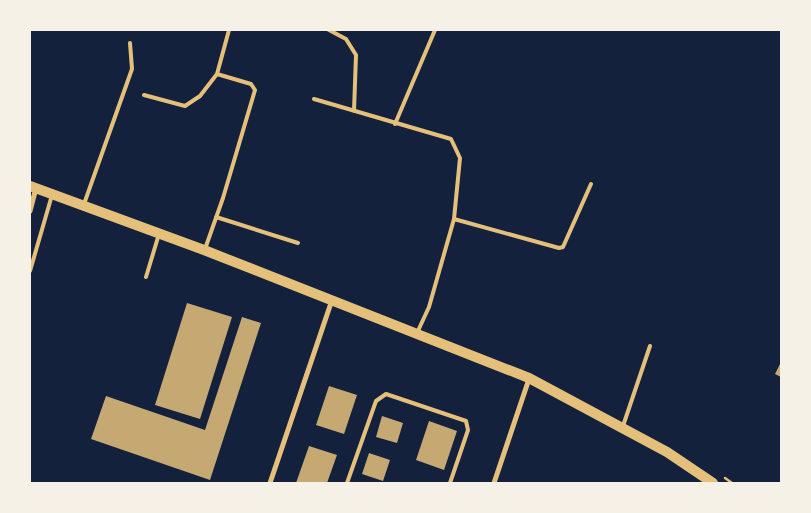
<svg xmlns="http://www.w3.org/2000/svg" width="811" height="513" viewBox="0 0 811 513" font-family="'Space Grotesk',sans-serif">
	<rect width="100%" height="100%" fill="#14213d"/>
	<path fill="#c6a872" d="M187 303 232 317 200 419 155 405Z
		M242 317 261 323 210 480 91 439 106 396 205 430Z
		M781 362V377L775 374Z
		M329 386 357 395 344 434 316 425Z
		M382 416 403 423 397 443 376 437Z
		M429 421 457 431 444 470 416 460Z
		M309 446 337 455 327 483H296Z
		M369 453 390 460 383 481 362 474Z"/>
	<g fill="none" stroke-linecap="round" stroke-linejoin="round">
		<path stroke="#e5c07b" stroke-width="2.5" d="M725 478 732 483"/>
		<path stroke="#e5c07b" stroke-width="4" d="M329 30 346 39 356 55 354 111
			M217 74 229 30
			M144 95 185 106 200 96 217 74 251 84 255 90 223 198 205 249
			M314 99 451 139 460 158 454 219 429 307 417 333
			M395 124 435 30
			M84 204 132 69 130 43
			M216 217 298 243
			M454 219 559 248 563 247 591 184
			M30 271 52 195
			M146 277 159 234
			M623 426 650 346
			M347 483 376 401 386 394 466 421 468 430 450 483"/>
		<path stroke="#e5c07b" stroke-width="5" d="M30 211 36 188
			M270 483 332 300
			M494 483 529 379"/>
		<path stroke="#e5c07b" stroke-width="10" d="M30 186 204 250 529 378 667 452 713 483"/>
	</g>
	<rect width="811" height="513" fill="none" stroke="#f6f1e7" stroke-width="62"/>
</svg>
